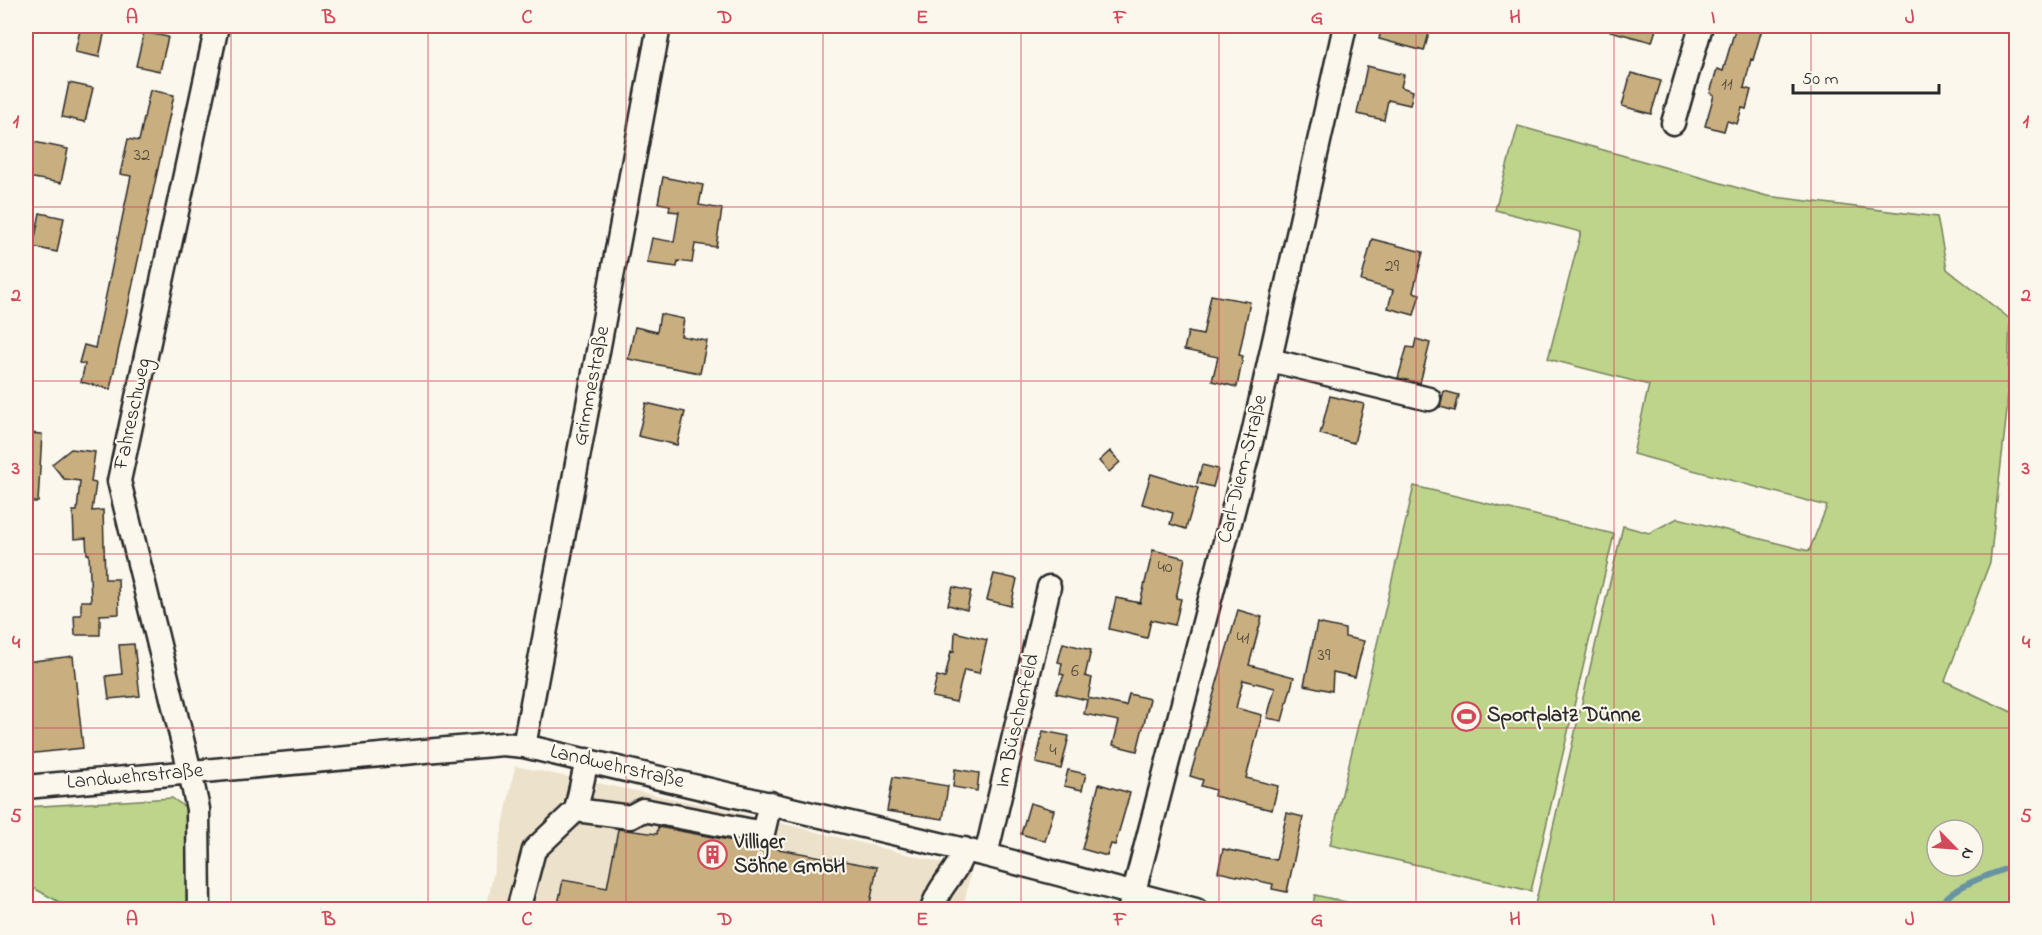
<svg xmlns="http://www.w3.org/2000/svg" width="2042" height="935" viewBox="0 0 2042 935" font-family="'Indie Flower',sans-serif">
	<rect width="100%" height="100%" fill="#fbf7ec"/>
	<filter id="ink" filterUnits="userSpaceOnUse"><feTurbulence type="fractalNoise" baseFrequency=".0167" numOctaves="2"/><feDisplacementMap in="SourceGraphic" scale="12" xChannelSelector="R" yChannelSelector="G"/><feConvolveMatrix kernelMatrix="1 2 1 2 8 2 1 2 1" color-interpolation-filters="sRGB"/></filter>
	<g filter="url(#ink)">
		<path fill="#ece1cb" d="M515 766 719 808 971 870 963 909 486 910Z"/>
		<path fill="#bed48b" stroke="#74805b" stroke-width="1.5" fill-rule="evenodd" d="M1518 126 1767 196 1937 217 1947 269 2010 319 2007 411 1990 562 1945 681 2016 714V909H1534L1623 526 1649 533 1678 518 1809 551 1827 506 1633 454 1649 385 1548 359 1581 232 1495 210ZM1937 830H1973V866H1937Z
			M1414 486 1614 534 1531 891 1330 845Z
			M172 798 185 807 193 909H72L26 884V807Z
			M1315 895 1377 909H1312Z"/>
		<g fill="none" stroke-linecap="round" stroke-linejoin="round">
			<path stroke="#6894a1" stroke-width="6" d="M1949 910 1944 900C1960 883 1995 873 2016 865"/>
		</g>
		<path fill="#c9ae7f" stroke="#2b2b2b" stroke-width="1.5" d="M81 26H106L99 57 75 52Z
			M1382 26H1431L1424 51 1379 39Z
			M1610 26H1657L1652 42 1610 31Z
			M1736 26H1750L1762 29 1753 60 1751 59 1744 88 1751 90 1746 109 1742 108 1737 124 1727 121 1724 131 1705 126 1714 95 1710 93 1717 69 1723 71Z
			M144 32 168 37 160 71 136 66Z
			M1367 66 1404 75 1401 87 1413 91 1410 105 1388 100 1384 120 1357 114Z
			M1631 73 1661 81 1651 114 1622 106Z
			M69 83 93 88 85 122 62 117Z
			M150 90 174 95 110 389 81 382 85 364 79 363 84 345 95 348 131 176 120 174 128 139 139 141Z
			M34 142 68 149 61 183 27 177Z
			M663 177 703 185 699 205 722 209 716 247 695 244 692 263 678 261 677 267 647 263 652 238 674 242 679 212 669 211 670 205 658 203Z
			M40 213 64 218 57 252 33 247Z
			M1372 239 1423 252 1413 292 1420 294 1414 315 1388 308 1393 290 1361 281Z
			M1211 295 1250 302 1239 355 1243 356 1237 387 1212 381 1218 357 1184 350 1188 332 1203 335Z
			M660 314 684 319 681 336 707 341 700 373 628 359 635 327 657 332Z
			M1416 339 1430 343 1420 383 1398 378 1407 347 1414 348Z
			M1444 391 1459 395 1455 411 1440 407Z
			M1330 396 1364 404 1354 443 1320 434Z
			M646 403 685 412 677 445 638 436Z
			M26 433 42 434 38 502H26Z
			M71 449 95 452 91 482 96 483 92 511 103 510 105 579H118L119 614 100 615V635H75L74 615H81V601H91L89 554H87L86 538 74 539 73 511H77L80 481 64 479 52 464Z
			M1110 451 1120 462 1109 472 1099 461Z
			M1202 465 1218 469 1213 487 1197 483Z
			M1151 474 1198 488 1186 529 1170 524 1173 513 1142 504Z
			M1153 550 1185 558 1176 598 1181 599 1175 625 1151 620 1147 638 1109 629 1116 598 1140 603Z
			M994 574 1017 579 1011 606 987 600Z
			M953 587 971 591 967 610 948 605Z
			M1238 610 1262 617 1249 665 1294 677 1282 721 1267 718 1275 688 1243 680 1236 708 1262 715 1246 778 1278 786 1272 810 1214 796 1215 790 1201 786 1203 780 1190 776Z
			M1317 623 1345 629V637L1364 641 1355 677 1333 672 1332 691 1304 685Z
			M955 632 987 640 979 673 964 670 956 702 932 697 937 676 945 678 951 651 954 652Z
			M1063 643 1091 650 1085 676 1092 678 1088 698 1126 706 1129 694 1150 699 1137 751 1113 745 1119 721 1084 714 1087 700 1056 693 1064 675 1060 674 1062 663 1058 662Z
			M134 644 140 696 109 699 106 676 122 674 119 645Z
			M73 656 83 748 26 754V662Z
			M1043 731 1069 736 1061 769 1036 763Z
			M955 769 979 773 977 791 953 787Z
			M1068 770 1086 774 1082 790 1064 786Z
			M893 777 948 786 943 819 887 811Z
			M1099 784 1130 793 1115 845 1111 844 1107 856 1082 849Z
			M1030 803 1054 810 1045 841 1021 834Z
			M1287 813 1303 817 1287 892 1272 889 1273 884 1218 872 1223 849 1276 860Z
			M658 827 877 867 869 909H557L563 880 607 888 618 829 657 834Z"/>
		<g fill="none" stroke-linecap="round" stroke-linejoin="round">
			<defs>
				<path id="minor" d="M1673 123 1701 26
					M1270 360 1429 399
					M524 746 659 26
					M26 787 503 744 524 746 986 855 1196 910
					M576 810 587 760
					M986 855 1049 587
					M1130 907 1253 434 1345 26
					M199 910 198 809 190 772 119 481 217 26
					M518 910 534 850 576 810 630 817 643 810 763 833 770 803
					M932 910C939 883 958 874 964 849"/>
			</defs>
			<use href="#minor" stroke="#2b2b2b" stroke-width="27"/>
			<use href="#minor" stroke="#fbf7ec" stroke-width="22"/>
		</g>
	</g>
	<path fill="none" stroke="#d1495b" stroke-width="1.5" stroke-opacity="0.55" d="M231 26V910M428 26V910M626 26V910M823 26V910M1021 26V910M1219 26V910M1416 26V910M1614 26V910M1811 26V910M26 207H2016M26 381H2016M26 554H2016M26 728H2016"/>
	<defs>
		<symbol id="stadium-ring" viewBox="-11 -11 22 22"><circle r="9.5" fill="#fbf7ec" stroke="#d1495b" stroke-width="1.5"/><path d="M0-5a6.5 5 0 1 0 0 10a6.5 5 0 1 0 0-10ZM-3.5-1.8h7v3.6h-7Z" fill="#d1495b"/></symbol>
		<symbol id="building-ring" viewBox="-11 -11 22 22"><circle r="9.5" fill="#fbf7ec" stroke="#d1495b" stroke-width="1.5"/><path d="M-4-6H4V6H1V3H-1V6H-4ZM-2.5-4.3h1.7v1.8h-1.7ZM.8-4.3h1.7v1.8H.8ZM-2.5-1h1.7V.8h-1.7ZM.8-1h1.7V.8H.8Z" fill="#d1495b"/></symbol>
	</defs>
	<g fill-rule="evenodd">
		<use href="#stadium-ring" x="1450" y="700" width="33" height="33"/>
		<use href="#building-ring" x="696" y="838" width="33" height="33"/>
	</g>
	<g text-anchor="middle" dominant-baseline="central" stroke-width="4.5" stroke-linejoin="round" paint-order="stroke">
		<g font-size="18" fill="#524c40">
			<text x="1727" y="85">11</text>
			<text x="142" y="156">32</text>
			<text x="1392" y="267">29</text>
			<text x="1165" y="568">40</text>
			<text x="1243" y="639">41</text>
			<text x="1324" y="656">39</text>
			<text x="1075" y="672">6</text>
			<text x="1053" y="751">4</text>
		</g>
		<g font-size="21" fill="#2b2b2b" stroke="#fbf7ec">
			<text transform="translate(592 386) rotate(-79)">Grimmestraße</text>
			<text transform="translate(133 414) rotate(-78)">Fahreschweg</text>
			<text transform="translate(1243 469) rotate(-76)">Carl-Diem-Straße</text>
			<text transform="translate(1018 721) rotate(-77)">Im Büschenfeld</text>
			<text transform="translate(617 767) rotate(13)">Landwehrstraße</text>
			<text transform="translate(135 777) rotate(-5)">Landwehrstraße</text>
		</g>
		<g font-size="21" font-weight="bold" fill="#2b2b2b" stroke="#fbf7ec" text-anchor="start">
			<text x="1487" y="716">Sportplatz Dünne</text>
			<text x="734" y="843">Villiger<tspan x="734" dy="24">Söhne GmbH</tspan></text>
		</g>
	</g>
	<rect width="2042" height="935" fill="none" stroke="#fbf7ec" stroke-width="66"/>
	<g transform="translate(1955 848) rotate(115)"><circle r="28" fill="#fbf7ec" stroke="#a8a59f" stroke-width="1.5"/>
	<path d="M0-4.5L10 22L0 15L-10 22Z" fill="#d1495b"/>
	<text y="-9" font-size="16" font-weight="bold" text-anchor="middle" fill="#2b2b2b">N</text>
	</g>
	<path d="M1793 84v9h146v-9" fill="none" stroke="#2b2b2b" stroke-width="3"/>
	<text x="1802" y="84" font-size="18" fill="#2b2b2b" stroke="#fbf7ec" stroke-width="4.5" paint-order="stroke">50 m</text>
	<rect x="33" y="33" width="1976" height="869" fill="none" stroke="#d1495b" stroke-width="2"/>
	<g font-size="20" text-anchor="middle" font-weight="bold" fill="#d1495b">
		<text x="132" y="23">A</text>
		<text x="329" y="23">B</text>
		<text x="527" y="23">C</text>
		<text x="725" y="23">D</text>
		<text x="922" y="23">E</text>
		<text x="1120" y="23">F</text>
		<text x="1317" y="23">G</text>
		<text x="1515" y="23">H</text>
		<text x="1713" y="23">I</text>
		<text x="1910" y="23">J</text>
		<text x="16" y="127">1</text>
		<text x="2026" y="127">1</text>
		<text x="16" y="301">2</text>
		<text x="2026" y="301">2</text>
		<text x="16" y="474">3</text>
		<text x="2026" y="474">3</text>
		<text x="16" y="648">4</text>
		<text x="2026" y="648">4</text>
		<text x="16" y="822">5</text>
		<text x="2026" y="822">5</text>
		<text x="132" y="925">A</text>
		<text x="329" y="925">B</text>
		<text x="527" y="925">C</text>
		<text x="725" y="925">D</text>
		<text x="922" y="925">E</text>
		<text x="1120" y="925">F</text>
		<text x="1317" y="925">G</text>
		<text x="1515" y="925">H</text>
		<text x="1713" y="925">I</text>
		<text x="1910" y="925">J</text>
	</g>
</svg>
